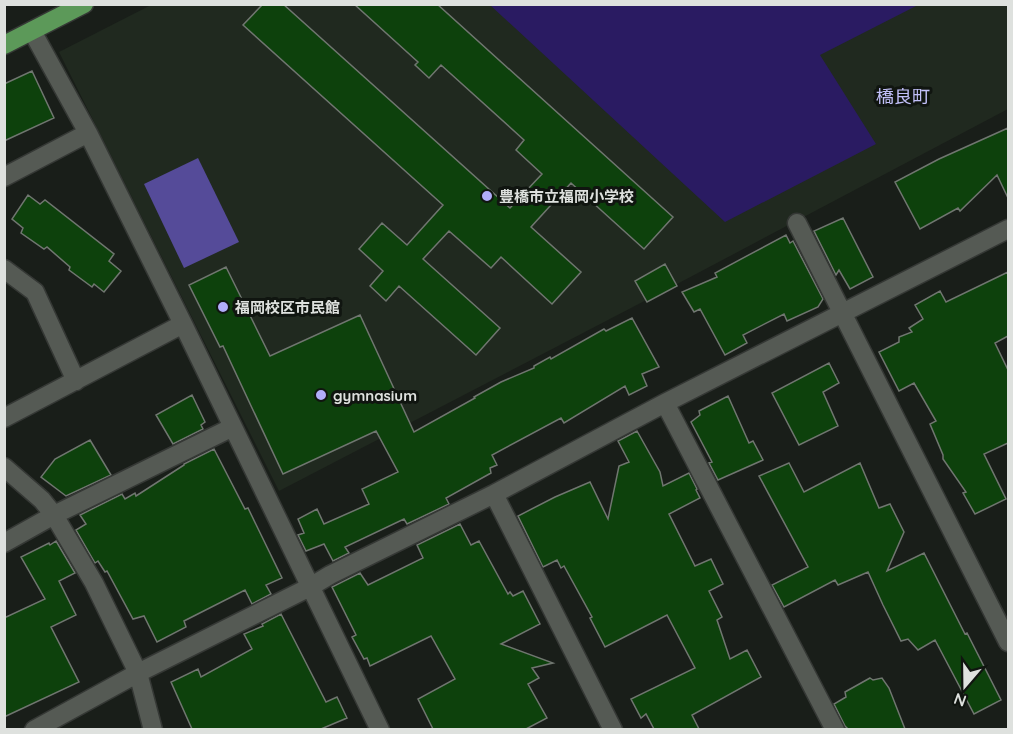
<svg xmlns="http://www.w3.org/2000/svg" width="1013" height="734" viewBox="0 0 1013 734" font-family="Quicksand,'Noto Sans JP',sans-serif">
	<rect width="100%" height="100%" fill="#191e19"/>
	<path fill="#20291f" d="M151 5H1008V109L679 283 279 491 59 52Z"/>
	<path fill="#2a1b62" d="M490 5H918L820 55 876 144 725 222Z"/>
	<path fill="#554b99" d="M198 158 239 242 184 268 144 184Z"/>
	<path fill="#0d410c" stroke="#707670" stroke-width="1.5" d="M263 4H283L510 208 542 174 516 150 524 140 441 65 429 78 415 65 418 62 354 4H437L673 217 644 249 571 183 531 227 581 272 552 304 501 257 491 268 449 231 423 259 500 328 476 355 399 286 386 301 370 286 383 271 359 249 382 223 407 245 443 205 243 25Z
		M32 71 54 118 4 141V84Z
		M1008 128V198L997 175 960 211 958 208 920 229 895 182 939 159Z
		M28 195 40 204 45 200 114 254 109 261 121 271 104 292 94 284 92 287 69 270 70 267 47 247 44 249 21 233 23 228 12 219Z
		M843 218 873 277 850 289 839 270 836 275 814 231Z
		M786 235 790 243 793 241 823 299 818 307 787 321 784 314 743 335 747 343 725 355 700 309 694 312 682 292 717 277 715 273Z
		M665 264 677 286 647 302 635 281Z
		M226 267 270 356 360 315 414 432 475 398 474 397 501 382 534 368V366L550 357 551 359 604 329 606 331 632 318 659 367 642 374 647 386 629 395 625 386 564 423 561 418 492 455 497 465 490 468 491 473 446 498 449 504 407 524 404 519 345 547 349 553 333 561 324 544 306 551 298 535 304 533 298 519 317 509 324 524 369 504 362 489 398 472 376 431 283 474 223 346 220 347 189 285Z
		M1008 272V336L995 343 1008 370V443L984 454 1006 499 975 514 963 493 966 492 943 459V455L930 424 936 421 914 383 899 391 879 352 899 342V337L912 332 909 328 923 319 915 305 940 291 946 302Z
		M829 363 839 383 823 392 838 426 799 445 772 393Z
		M192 395 205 422 201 425 203 429 173 444 156 415Z
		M728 396 749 443 753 441 763 460 718 480 709 463 712 462 691 422 700 415 699 411Z
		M637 431 660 472 663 486 689 473 697 489 696 490 700 498 669 514 695 566 711 559 723 584 709 591 722 617 717 620 730 659 747 650 761 677 692 715 699 729H654L646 714 641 718 631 699 695 668 667 615 605 647 590 618 592 617 564 566 561 568 557 560 543 567 518 516 555 497 590 482 608 519 619 466 629 462 618 441Z
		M90 440 111 475 66 496 41 477 55 459Z
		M214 449 245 509 248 508 282 578 266 585 271 594 252 604 245 590 184 621 186 627 157 642 144 616 133 619 107 571 105 572 98 561 95 563 76 530 86 524 80 515 122 494 125 499 135 493 136 496 184 465V464Z
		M789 463 804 492 860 463 879 508 890 504 904 532 887 571 924 553 965 634 967 633 1001 700 974 714 935 640 918 650 908 639 901 641 883 605 868 572 838 585 835 580 784 607 772 585 808 567 759 476Z
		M460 524 471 545 479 541 508 594 510 592 513 596 523 591 540 624 501 644 553 663 532 668 539 678 528 684 547 718 526 729H433L418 699 455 679 431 636 370 666 367 658 364 659 352 637 356 635 332 587 360 573 368 585 423 558 417 545Z
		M56 541 75 573 59 581 76 615 51 627 79 682 4 717V618L45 599 21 557 49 543 50 545Z
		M281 614 326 702 337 697 347 718 321 729H192L171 682 198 669 201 677 252 649 244 634 263 626 262 624Z
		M870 678 873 680 882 678 889 688 905 729H848L845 726 834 704 846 697 845 692Z"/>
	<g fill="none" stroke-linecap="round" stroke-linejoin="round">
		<defs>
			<path id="minor" d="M32 31 88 133 183 324 380 730
				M4 177 88 133
				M797 223 1008 642
				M4 269 35 292 76 381
				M665 403 835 730
				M4 418 183 324
				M4 467 42 500 54 515 94 583 138 673 153 730
				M494 494 613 730
				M4 543 54 515 233 427
				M34 730 138 673 310 587 330 575 494 494 665 403 1008 229"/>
			<path id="major" d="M4 45 84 4"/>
		</defs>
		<use href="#minor" stroke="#353835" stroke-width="21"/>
		<use href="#major" stroke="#353835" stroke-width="21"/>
		<use href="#minor" stroke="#555a54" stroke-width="18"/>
		<use href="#major" stroke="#5c9959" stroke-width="18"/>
	</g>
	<g fill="#b1adfa" stroke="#101510" stroke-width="2">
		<circle cx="487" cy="196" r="6"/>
		<circle cx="223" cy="307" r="6"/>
		<circle cx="321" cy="395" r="6"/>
	</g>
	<g text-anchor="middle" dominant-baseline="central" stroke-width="6" stroke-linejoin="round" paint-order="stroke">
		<g font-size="15" font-weight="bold" fill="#dee1de" stroke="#101510" text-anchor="start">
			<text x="499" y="196">豊橋市立福岡小学校</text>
			<text x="235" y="307">福岡校区市民館</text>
			<text x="333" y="395">gymnasium</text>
		</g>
		<g font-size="18" fill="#c2c0f9" stroke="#101510">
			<text x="903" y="96">橋良町</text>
		</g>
	</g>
	<rect width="1013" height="734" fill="none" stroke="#dee1de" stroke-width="12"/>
	<g transform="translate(965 686) rotate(200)" stroke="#101510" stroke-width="4.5" paint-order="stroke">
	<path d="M0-4.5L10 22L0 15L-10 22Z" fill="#dee1de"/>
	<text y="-9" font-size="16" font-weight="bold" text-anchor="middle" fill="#dee1de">N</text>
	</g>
</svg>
